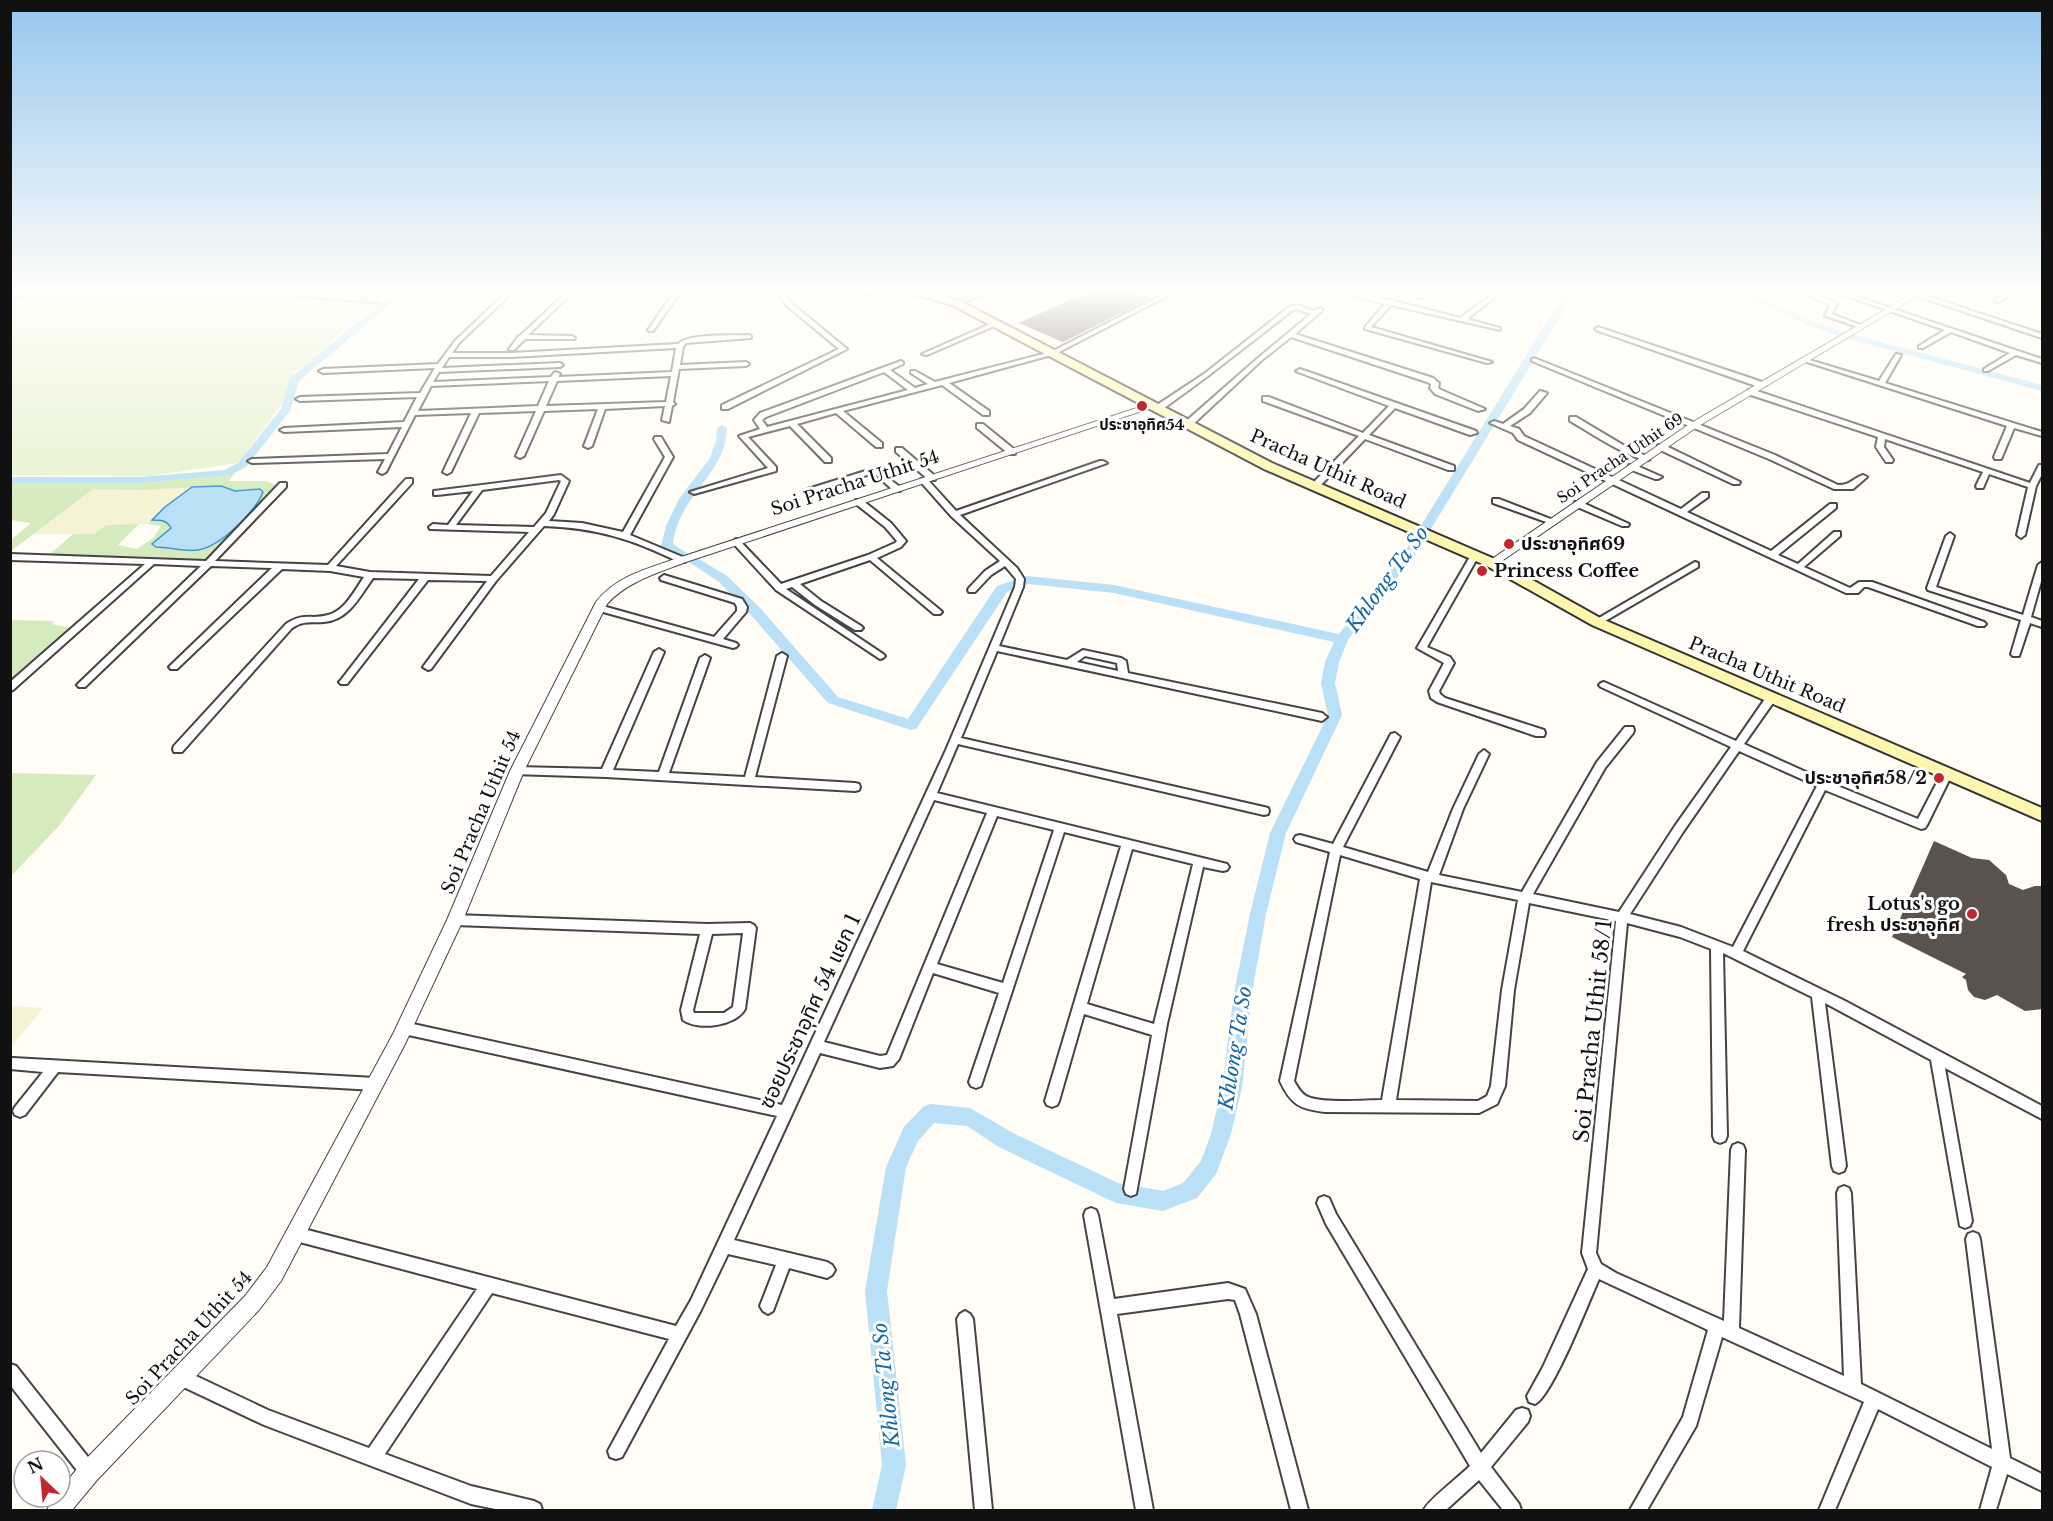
<svg xmlns="http://www.w3.org/2000/svg" width="2053" height="1521" viewBox="0 0 2053 1521" font-family="'Libre Baskerville','Noto Sans Thai',serif">
	<rect width="100%" height="100%" fill="#fffdf5"/>
	<path fill="#f6f3d4" d="M192 487 165 507 148 524 106 525 94 534H33L93 489Z
		M11 1006 43 1008 11 1047 10 1006Z"/>
	<path fill="#d5ebbd" d="M236 471 229 481H267L277 486V489L209 559 201 562 49 555 73 534H94L106 525 139 524 118 545 137 549 153 538 161 526 148 524 152 520C160 520 167 520 171 528L153 544 156 547 214 545 259 503 260 489 235 491 221 486 142 490 93 489 11 551V540L31 523 11 520V482C85 482 163 487 236 471Z
		M11 620 54 621 52 624 80 630 11 690Z
		M11 773 96 775 59 826 11 876Z"/>
	<path fill="#e6f2cf" d="M19 291H284L382 297 332 340 328 349 293 373 285 400 238 463 150 476 11 475 10 293Z"/>
	<path fill="#b9e0f7" stroke="#3f96cf" stroke-width="1.5" d="M221 486 235 491 260 489 263 492C256 511 220 547 198 550 185 552 169 547 156 547L152 544 171 528C167 520 160 520 152 520L165 507 192 487Z"/>
	<g fill="none" stroke-linecap="round" stroke-linejoin="round">
		<path stroke="#3f96cf" stroke-width="3" d="M229 291 387 304
			M10 301 41 291"/>
		<path fill="#b9e0f7" fill-rule="evenodd" d="M10 291H20L10 295Z
			M1566 291H1576L1415 555 1348 640 1339 662 1335 683 1342 715 1286 833 1266 914 1252 993 1242 1087 1231 1134 1216 1174 1197 1198 1163 1211 1116 1203 999 1147 967 1126 934 1123 918 1141 906 1167 887 1291 906 1465 896 1510H872L882 1465 865 1291 886 1167 904 1127 923 1107 930 1104 970 1108 1013 1133 1118 1183 1163 1191 1183 1183 1201 1161 1211 1134 1222 1087 1234 993 1250 914 1270 833 1328 715 1321 683 1325 662 1334 642 1114 593 1028 584 1007 592 916 729 911 730 828 703 750 614 719 582 689 562 695 558 699 559 727 576 760 608 838 697 908 719 997 586 1027 576 1114 585 1339 634 1404 553Z
			M1733 291H1744L1815 322 1851 334 2042 385V391L1845 338 1809 326Z
			M390 296 398 298 299 381 290 411 246 467 231 475 140 483H10V477H140L224 470 238 463 281 409 290 378Z
			M722 425 727 428C725 477 679 493 673 544L688 554 686 557H678L661 546 666 526 679 499 710 458 716 441 717 428Z"/>
	</g>
	<path fill="#5a524d" d="M1089 291H1133L1151 298 1063 342 1019 323Z
		M1934 841 1972 858 1989 860 2006 875 2009 884 2023 890 2035 886H2043V1009L2025 1011 1997 995 1985 1000 1974 997 1968 990 1966 980 1962 977 1966 974 1892 937Z"/>
	<g fill="none" stroke-linecap="round" stroke-linejoin="round">
		<defs>
			<path id="minor" d="M508 291H514L459 343 452 353H511L678 344C689 333 733 336 749 335L751 336V338L686 343 683 347 680 365 746 362 749 364 746 366 679 369 673 402 675 404 672 406 669 422 662 420 665 406 605 409 592 446 588 448 584 446 598 409 544 411 524 456 520 458 516 456 536 411 479 413 451 472 447 474 443 472 471 413 415 415 386 472 382 474 378 472 385 459 252 463 248 461 252 459 388 454 402 427 284 432 280 430 284 428 404 422 417 397 300 401 296 399 300 397 420 393 435 368 323 373 319 371 323 369 438 364 455 341ZM676 348 672 372 558 377 560 374 556 372 554 373 551 377 433 382 439 372 560 367 563 365 560 363 442 368 449 357H511ZM671 376 666 402 546 406 557 381ZM549 381 538 406 418 411 431 386Z
				M568 291H574L528 335 572 336 575 338 574 339H525L514 350H510L509 349 519 336 521 335Z
				M675 291H681L653 331H649L648 330Z
				M783 291H789L786 295 791 303 847 349 728 409H722V405L839 349 786 305 780 295Z
				M986 291H994L958 304 953 303Z
				M1170 291H1177L1055 354 949 383 989 411V415H983L942 385 843 411 882 443V447H876L836 413 797 424 831 458V462H825L790 426 748 437 776 467V471L694 494 690 492 768 468 739 436 760 429 754 420 760 413 901 361 903 362V364L890 370 915 388 928 384 911 373V371H915L935 382 1051 352ZM884 372 908 390 767 427 762 420 766 417Z
				M1336 291H1345L1390 300 1460 318 1497 291H1503L1467 319 1500 328V330L1391 305 1371 327 1492 362 1487 363 1365 329V327L1385 304Z
				M1424 291H1430L1422 298H1418V296Z
				M1539 291H1550L1557 293 1554 295Z
				M1800 291H1807L1836 303 1837 304 1832 314 1863 326 1858 327 1826 316 1825 315 1830 305Z
				M1832 291H1840L2018 351 2042 359V363L2016 355 1988 371H1984V369L2010 353 1951 332 1923 348H1919V346L1945 330Z
				M1887 291H1895L1912 298 1907 299Z
				M2010 291H2017L1999 302H1995V300Z
				M1914 293H1918L2042 334V338L1914 295Z
				M1298 305 1314 311 1320 308 1323 310 1295 334 1433 378 1439 383 1438 388 1441 390 1485 409 1478 411 1435 394 1430 388 1431 384 1427 382 1291 337 1262 360 1190 427H1184V423L1258 358 1311 314 1297 309 1293 310 1208 376 1160 411H1154V407L1204 374 1289 307Z
				M997 321 999 322V324L927 355 922 354Z
				M1598 327 1765 383 1766 385 1759 387 1596 330 1595 329Z
				M1896 354 1901 355 1885 383 2042 432V436L2014 428 2002 457 2001 459H1995L1994 457 2007 426 1801 360 1806 359 1879 381Z
				M1534 358 1775 455 1838 485C1851 485 1852 479 1863 475L1867 477 1853 489H1834L1769 459 1532 361V359Z
				M1300 369 1476 431 1477 433 1470 435 1395 408 1369 435 1454 466V470H1448L1365 439 1318 488H1312V484L1359 436 1263 401V397H1269L1363 433 1389 406 1298 372 1296 371Z
				M1748 390H1754L2030 483 2039 465H2042V474L2036 486 2025 535 2021 538 2017 535 2028 487 1989 474 1983 488H1977L1976 486 1983 472 1885 439 1884 447 1893 460 1892 462H1886L1876 447 1878 437 1748 394Z
				M1540 391 1547 393 1530 413 1510 426 1519 429 1524 436 1681 509 1702 493H1708V497L1687 512 1771 551 1830 504H1836V508L1778 555 1798 564 1834 532H1840V536L1804 567 1850 588 1859 582H1872L1984 622 1986 624 1984 626H1978L1868 587H1864L1858 593H1846L1518 440 1513 433 1490 423 1494 421 1503 424 1524 409Z
				M1570 417H1576L1623 445 1650 458 1649 460C1630 460 1588 431 1570 421Z
				M977 424H983L1015 450V454H1009L977 428Z
				M655 437H661L673 457 630 535 685 558V562H679C632 539 597 528 544 526L496 581 431 669 428 670 423 667 487 581 428 580 347 684H341L339 682 341 680 419 579 373 578C360 596 349 620 324 622 312 623 304 620 292 628L182 752H174L173 749 174 746 286 624C304 612 311 620 328 615 345 611 355 590 364 577L330 571 282 569 177 669H171L169 667 171 665 272 568 211 566 85 687H79L77 685 79 683 201 566 154 564 13 690 10 691V682L145 564 10 560V554L206 561 280 483H286V487L215 561 328 565 406 479H412V483L336 566 370 572 491 576 529 532 430 529 429 527 433 524 448 525 473 491 437 495H434V491L561 475 569 481 554 514 549 521 582 523 623 532 665 457 654 439ZM559 480 561 481 546 513 534 527 456 525 482 490Z
				M1658 445H1664L1740 482 1739 484H1733L1658 449Z
				M896 448H902L935 476V480H929L896 452Z
				M1100 461H1103L1107 463 960 515 1017 568 1024 579 1023 587 999 646 1067 660 1083 650 1121 658 1126 661 1128 673 1322 713 1327 717 1322 721 997 651 961 738 1264 807 1268 808 1269 811 1268 814 1264 815 958 744 937 793 1223 863 1227 864 1229 867 1227 870 1223 871 1203 867 1167 1024 1136 1194 1131 1196 1126 1194 1124 1189 1152 1035 1084 1014 1059 1101 1057 1105 1052 1107 1047 1105 1045 1101 1121 846 1064 832 981 1086 976 1088 971 1086 969 1082 999 993 933 973 899 1059 893 1066 880 1068 820 1053 734 1240 827 1262 832 1265 835 1270 832 1275 827 1278 789 1268 773 1311 768 1314 763 1311 760 1306 776 1265 728 1254 701 1310 622 1457 616 1459 610 1457 608 1451 669 1339 492 1293 385 1454 471 1486 534 1501 540 1504 542 1510H500L471 1504 264 1425 175 1383 173 1377 175 1371 181 1369 268 1410 369 1448 477 1289 296 1241 291 1239 289 1234 291 1229 296 1227 676 1326 691 1300 777 1116 404 1034 399 1032 398 1028 399 1024 404 1022 782 1105 946 750 1015 587 1016 579 1005 566 991 575 975 592H969L968 590 969 588 985 571 1000 561 951 516 920 481 921 479H927L956 511ZM1085 656 1117 663 1118 671 1077 662ZM934 800 987 813 887 1055 880 1056 824 1042ZM997 816 1054 830 1003 983 937 964ZM1132 849 1193 864 1154 1024 1087 1004Z
				M1629 465H1635L1662 477 1658 479H1655L1629 469Z
				M875 468 900 487V491H894L874 473 812 491 808 489Z
				M1493 499H1499L1556 521 1552 524 1549 523 1493 503Z
				M856 500H862L891 523 906 541 901 547 877 558 940 610 942 612 940 614H934L870 560 800 584 821 601 861 626 863 628 861 630H855L815 605 792 587 786 589 883 654 885 656 883 658 880 659 776 590 732 542 736 539 739 540 781 584 868 555 895 543 897 541 885 527 856 504Z
				M1575 502H1581L1629 524 1628 526H1622L1575 506Z
				M1950 533 1954 536 1936 587 2023 615 2038 565 2042 562V578L2031 617 2042 621V627L2030 623 2019 656H2013L2011 654 2021 620 1928 590 1927 588 1946 536Z
				M1475 552 1479 555 1427 647 1450 657 1454 663 1439 691 1440 694 1445 698 1544 730 1545 733 1544 736H1536L1437 702 1431 698 1429 691 1444 663 1417 648 1471 555Z
				M1695 562 1698 563V567L1600 624H1594L1592 622Z
				M664 575 742 599 747 607 746 612 723 639 736 643 738 645 736 647 733 648 596 610 594 608 599 605 714 637 737 611V607L735 603 661 580 660 578Z
				M659 649 664 652 613 770 659 772 700 658 705 655 710 658 669 773 745 777 777 656 782 653 787 656 755 777 855 783 859 784 860 787 859 790 855 791 606 777 513 774 512 771 513 768 517 767 602 769 654 652Z
				M1604 682 1736 741 1767 696H1775L1776 698 1775 700 1744 744 1828 782 1918 819 1943 771H1951L1952 774 1927 825 1925 828 1921 829 1825 790 1743 951 1845 1001 2042 1106V1119L1945 1068 1972 1221 1970 1226 1965 1228 1960 1226 1931 1060 1825 1003 1846 1166 1844 1171 1839 1173 1834 1171 1832 1166 1812 997 1723 953 1727 1136 1725 1141 1720 1143 1715 1141 1713 1136 1711 949 1680 937 1627 923 1596 1253 1601 1264 1616 1273 1724 1321 1731 1150 1733 1145 1738 1143 1743 1145 1745 1150 1739 1328 1844 1376 1837 1193 1839 1188 1844 1186 1849 1188 1851 1193 1861 1384 1992 1449 1966 1239 1968 1234 1973 1232 1978 1234 1980 1239 2010 1458 2042 1474V1491L2007 1474 1996 1510H1980L1992 1467 1878 1409 1835 1510H1819L1864 1402 1722 1337 1696 1426 1647 1510H1630L1683 1417 1708 1330 1599 1279C1589 1301 1552 1397 1535 1404L1529 1402 1527 1396 1543 1367 1588 1269 1582 1253 1616 921 1529 903 1514 990 1505 1086 1497 1104 1479 1113 1325 1112C1300 1109 1291 1105 1280 1081L1330 852 1296 842 1294 839 1296 836 1300 835 1333 844 1391 734 1395 733 1400 737 1343 847 1428 872 1453 809 1479 754 1484 750 1489 754 1463 809 1439 875 1522 892 1597 762 1625 727H1633L1634 730 1633 733 1605 768 1533 894 1619 912 1675 826 1731 747 1601 687 1599 685 1601 683ZM1739 751 1817 786 1733 947 1681 927 1630 914 1683 832ZM1340 855 1420 879 1382 1100C1365 1100 1320 1104 1306 1096 1300 1092 1297 1086 1294 1081ZM1431 882 1518 900 1502 990 1491 1086 1487 1096 1478 1101 1396 1100Z
				M455 915 707 924 750 923 754 925 756 928 745 1009C736 1026 698 1031 683 1020L681 1010 700 934 455 925 451 923 449 920 451 917ZM743 933 733 1007 724 1013H694L693 1010 712 934Z
				M13 1058 375 1078 380 1080 382 1084 380 1088 375 1090 58 1072 25 1115 20 1117 15 1115 13 1111 15 1107 43 1072 10 1069V1059Z
				M1324 1196 1329 1198 1336 1214 1481 1453 1516 1410 1522 1408 1528 1410 1530 1416 1528 1422 1491 1467 1519 1504 1521 1510H1503L1479 1480 1446 1510H1424C1426 1502 1460 1476 1470 1466L1326 1224 1317 1203 1319 1198Z
				M1091 1208 1096 1210 1098 1215 1114 1299 1228 1283 1245 1289 1256 1314 1308 1510H1291L1240 1314 1235 1300 1228 1299 1117 1314 1153 1510H1136L1084 1215 1086 1210Z
				M965 1311 970 1314 973 1319 992 1510H975L957 1319 960 1314Z
				M10 1364 16 1366 95 1466 97 1472 95 1478 89 1480 83 1478 10 1385Z"/>
			<path id="tertiary" d="M1917 291H1926L1697 427 1496 565 1492 566 1486 563 1691 423Z
				M1149 404 1157 406 686 562C658 573 628 581 607 604L524 771 463 920 405 1044 281 1281 259 1310 97 1480 72 1510H47L54 1497H60V1490L81 1464 245 1296 267 1267 393 1034 447 920 510 771 596 602C616 576 649 568 678 558Z"/>
			<path id="secondary" d="M854 291H923L960 301 1272 463 1497 560 1602 619 2042 808V821L1592 625 1487 566 1264 469 952 305 917 295 859 294Z"/>
		</defs>
		<use href="#minor" stroke="#444" stroke-width="4"/>
		<use href="#tertiary" stroke="#444" stroke-width="2"/>
		<use href="#secondary" stroke="#333" stroke-width="4"/>
		<use href="#minor" fill="#fff" fill-rule="evenodd"/>
		<use href="#tertiary" fill="#fff" fill-rule="evenodd"/>
		<use href="#secondary" fill="#fff6b0" fill-rule="evenodd"/>
	</g>
	<linearGradient id="sky" x2="0" y2="1"><stop stop-color="#95c6ee"/><stop offset="0.58" stop-color="#fffefa"/><stop offset="1" stop-color="#fffefa" stop-opacity="0"/></linearGradient>
	<rect width="2053" height="503" fill="url(#sky)"/>
	<g fill="#c4262e" stroke="#fff" stroke-width="2">
		<circle cx="1142" cy="406" r="6"/>
		<circle cx="1509" cy="544" r="6"/>
		<circle cx="1482" cy="571" r="6"/>
		<circle cx="1939" cy="778" r="6"/>
		<circle cx="1972" cy="914" r="6"/>
	</g>
	<g text-anchor="middle" dominant-baseline="central" stroke-width="6" stroke-linejoin="round" paint-order="stroke">
		<g font-size="15" font-weight="bold" fill="#111" stroke="#fff">
			<text x="1142" y="424">ประชาอุทิศ54</text>
		</g>
		<g font-size="15" fill="#111" stroke="#fff">
			<text transform="translate(1620 458) rotate(-34)">Soi Pracha Uthit 69</text>
		</g>
		<g font-size="18" fill="#111" stroke="#fff">
			<text transform="translate(1328 469) rotate(24)">Pracha Uthit Road</text>
			<text transform="translate(855 483) rotate(-18)">Soi Pracha Uthit 54</text>
			<text transform="translate(1767 675) rotate(23)">Pracha Uthit Road</text>
			<text transform="translate(481 812) rotate(-67)">Soi Pracha Uthit 54</text>
			<text transform="translate(189 1338) rotate(-47)">Soi Pracha Uthit 54</text>
		</g>
		<g font-size="18" font-weight="bold" fill="#111" stroke="#fff" text-anchor="start">
			<text x="1521" y="544">ประชาอุทิศ69</text>
			<text x="1494" y="571">Princess Coffee</text>
			<text x="1927" y="778" text-anchor="end">ประชาอุทิศ58/2</text>
			<text x="1960" y="904" text-anchor="end">Lotus's go<tspan x="1960" dy="21">fresh ประชาอุทิศ</tspan></text>
		</g>
		<g font-size="20" font-style="italic" fill="#1768a6" stroke="#fff">
			<text transform="translate(1387 579) rotate(-54)">Khlong Ta So</text>
			<text transform="translate(1235 1048) rotate(-81)">Khlong Ta So</text>
			<text transform="translate(886 1385) rotate(-96)">Khlong Ta So</text>
		</g>
		<g font-size="21" fill="#111" stroke="#fff">
			<text transform="translate(810 1011) rotate(-65)">ซอยประชาอุทิศ 54 แยก 1</text>
			<text transform="translate(1593 1031) rotate(-84)">Soi Pracha Uthit 58/1</text>
		</g>
	</g>
	<rect width="2053" height="1521" fill="none" stroke="#111111" stroke-width="24"/>
	<g transform="translate(42 1479) rotate(334)"><circle r="28" fill="#ffffff" stroke="#a0a0a0" stroke-width="1.5"/>
	<path d="M0-4.5L10 22L0 15L-10 22Z" fill="#c4262e"/>
	<text y="-9" font-size="16" font-weight="bold" text-anchor="middle" fill="#111111">N</text>
	</g>
</svg>
